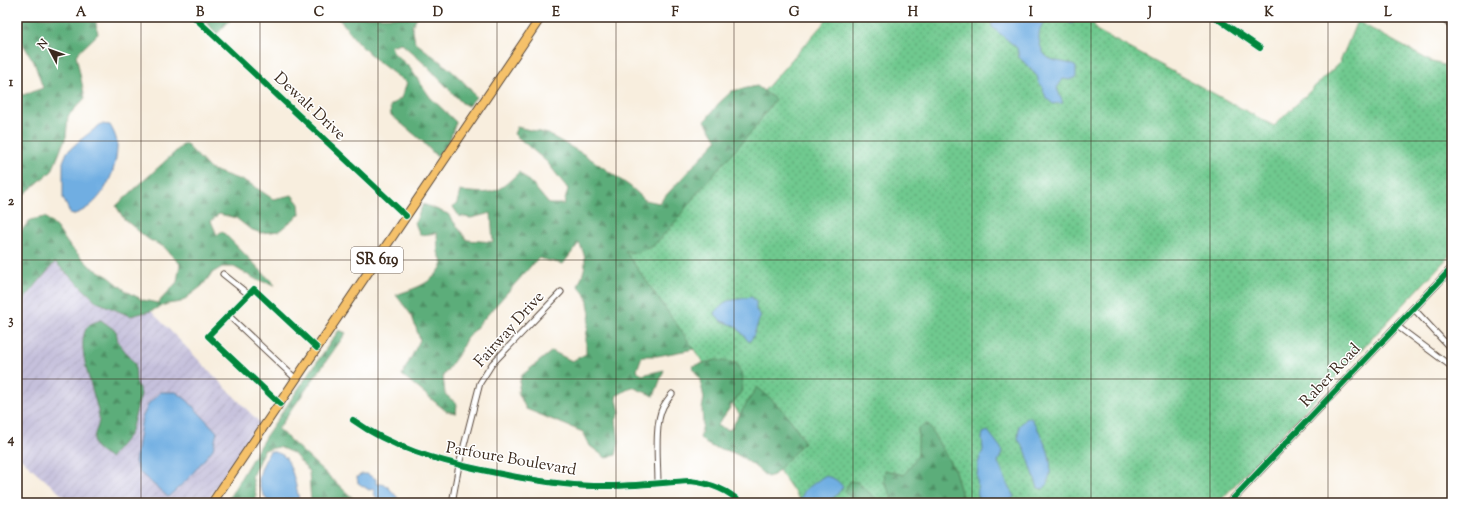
<svg xmlns="http://www.w3.org/2000/svg" width="1469" height="520" viewBox="0 0 1469 520" font-family="'Sorts Mill Goudy',serif">
	<defs>
		<pattern id="industrial-furrows" width="10" height="10" patternUnits="userSpaceOnUse"><rect width="10" height="10" fill="#c5c0db"/><path d="M-1 1l2-2M0 10L10 0M9 11l2-2" fill="none" stroke="#aaa5bc"/></pattern>
		<pattern id="grass-dots" width="8" height="8" patternUnits="userSpaceOnUse"><rect width="8" height="8" fill="#70c98f"/><path d="M2 2h.1M6 6h.1" fill="none" stroke="#5da374" stroke-width="1.8" stroke-linecap="round"/></pattern>
		<pattern id="forest-firs" width="22" height="20" patternUnits="userSpaceOnUse"><rect width="22" height="20" fill="#5cad7a"/><path d="M5 1l3.5 6h-7zM16 11l3.5 6h-7z" fill="#4d8d63"/></pattern>
	</defs>
	<rect width="100%" height="100%" fill="#fff"/>
	<filter id="ink" filterUnits="userSpaceOnUse"><feTurbulence type="fractalNoise" baseFrequency=".025" numOctaves="2"/><feDisplacementMap in="SourceGraphic" scale="8" xChannelSelector="R" yChannelSelector="G"/><feConvolveMatrix kernelMatrix="1 2 1 2 8 2 1 2 1" color-interpolation-filters="sRGB"/></filter>
	<filter id="wash" filterUnits="userSpaceOnUse"><feTurbulence type="fractalNoise" baseFrequency=".012" numOctaves="4" result="noise"/><feDisplacementMap in="SourceGraphic" scale="16" xChannelSelector="R" yChannelSelector="G"/><feGaussianBlur stdDeviation="0.9" result="paint"/><feColorMatrix in="noise" values="0 0 0 0 0 0 0 0 0 0 0 0 0 0 0 0 0 1.4 0 .05"/><feComposite in="paint" operator="in"/></filter>
	<g filter="url(#wash)">
		<rect width="100%" height="100%" fill="#f8eede"/>
		<path fill="url(#industrial-furrows)" d="M55 262 97 302 130 316 151 311 260 423 206 503H71L17 455V308Z"/>
		<path fill="url(#grass-dots)" stroke="#567a56" d="M829 17H1091L1096 30 1274 126 1340 62 1357 21 1432 62 1452 67V253L1218 503H802L624 250Z"/>
		<path fill="url(#forest-firs)" stroke="#4c6c4c" d="M22 17H95L98 34 76 55 85 98 68 116 66 137 52 171 17 200V92L23 95 43 88 34 62 21 41Z
			M201 17H233L217 34Z
			M336 17H417L412 26 415 42C436 59 461 75 476 97L468 106 462 103 428 67 401 43 391 46 394 53 410 68 430 97 456 122 449 142 437 157 421 140 391 115 390 106 401 98 407 83C389 70 369 56 354 38 348 31 344 23 336 17Z
			M757 86 775 99 754 129 697 193 672 226 653 246 636 253 625 251 694 349 657 356H642L637 370 642 375 664 370 654 396 632 387 616 396 620 412 616 420 619 442 616 455 606 458 590 446 583 432 526 409 518 392 521 376 552 351 572 361 586 354V337L590 314 587 297 578 286C585 269 589 261 579 243L563 264 538 258 466 339 458 355 443 376 445 394 457 404 456 413 446 411 402 375 420 340 412 316 396 295C415 288 433 284 443 264L438 252 437 233 420 235 415 223 423 204 448 214 467 240 493 242 491 213 471 218 459 216 453 207 457 203 460 191C492 194 496 195 519 172L533 185 549 204H564L568 189 547 162 514 134 517 127 548 134 585 155 631 187 645 200 659 203 717 140 705 121 718 104 732 91Z
			M185 143 210 169 249 183 273 199 292 195 299 204 300 214 279 231 261 233 250 229 236 218 219 214 211 221 217 235 222 231 275 285 257 280 234 267H222L212 273 202 286 181 302 167 304 151 311 130 316 97 302 55 262 17 308V243L18 235 30 220 45 217 56 227 69 245 91 267 109 277 126 291 143 300 158 303 177 282 180 264 164 247 148 239 124 219 116 206Z
			M101 320 116 331 118 342 135 364 136 381 141 394 130 434 110 458C104 454 96 450 94 444 92 435 100 426 99 417 96 394 75 349 86 329 89 323 95 322 101 320Z
			M339 330 346 333 278 429 358 503H311L309 472 302 463 293 453 279 447 264 450 252 476 256 495 254 503H226L265 437Z
			M716 360 736 363 743 376 741 392 717 426 730 430 757 387C775 401 795 421 804 442L774 475 767 477C758 469 748 460 736 454 722 447 711 451 700 438L703 424 702 409 704 398 700 380 692 366Z
			M928 424 955 471 964 503H891L892 497 884 482 885 470 904 475 918 455V428Z
			M850 481 857 482 881 503H856L845 491Z"/>
		<path fill="#6faee2" stroke="#556c80" d="M991 17H1075L1074 22 1071 24C1048 8 1032 27 1042 50 1048 65 1066 59 1076 67V77L1070 80 1063 79 1057 88 1063 103 1053 104 1046 98 1042 87 1039 84 1037 76 1019 57 1017 48 992 27Z
			M101 124 110 125C114 132 118 140 117 148 116 176 99 209 71 215L63 198V162L67 152 79 141Z
			M752 297 756 302V310L761 316C756 325 756 335 749 342L736 326 721 321 714 313 727 301Z
			M161 392H176L187 400 217 432 213 449 187 480 168 497 139 472 135 462 142 418 149 403Z
			M1027 418H1031L1033 421C1043 437 1055 459 1049 478 1047 483 1047 486 1043 489L1038 488 1026 452 1018 439 1019 426Z
			M988 431 1001 448 1002 453 998 462 1008 486 1015 496 1007 503H978L977 476 978 463 983 450 982 438 983 433Z
			M270 451C274 452 281 453 285 457 291 463 299 494 299 503H269C266 498 259 489 259 483 258 473 265 460 270 451Z
			M362 474H367L376 479V484H382L388 487 398 498 397 503C386 503 380 504 374 494V489L369 490 358 483 357 477Z
			M824 476C833 477 838 480 843 487 827 508 824 503 798 503L805 490Z"/>
	</g>
	<g filter="url(#ink)">
		<g fill="none" stroke-linecap="round" stroke-linejoin="round">
			<defs>
				<path id="street" d="M194 17 406 216
					M1215 17 1260 48
					M1441 17 1452 27
					M223 274 248 294
					M1414 309 1452 350
					M228 315 296 379
					M1397 326 1452 367
					M280 404 208 336 254 289 317 348
					M353 420C392 448 436 460 482 470 519 478 556 485 593 486 626 487 658 483 690 481 709 483 727 489 741 503
					M658 483C658 464 654 424 663 407 665 403 669 398 672 394
					M452 503 459 465 480 383 492 364 561 292"/>
				<path id="secondary" d="M1229 503 1452 268"/>
				<path id="primary" d="M212 503 541 17"/>
			</defs>
			<use href="#street" stroke="#57473b" stroke-width="7"/>
			<use href="#secondary" stroke="#57473b" stroke-width="9"/>
			<use href="#primary" stroke="#57473b" stroke-width="10"/>
			<use href="#street" stroke="#fff" stroke-width="5"/>
			<use href="#secondary" stroke="#fbe6c4" stroke-width="7"/>
			<use href="#primary" stroke="#f5c16b" stroke-width="8"/>
			<defs>
				<path id="cycleway" d="M194 17 406 216
					M1215 17 1260 48
					M280 404 208 336 254 289 317 348
					M353 420C392 448 436 460 482 470 519 478 556 485 593 486 626 487 658 483 690 481 709 483 727 489 741 503
					M1229 503 1452 268"/>
			</defs>
			<use href="#cycleway" stroke="#fff" stroke-width="8"/>
			<use href="#cycleway" stroke="#00873e" stroke-width="6"/>
		</g>
	</g>
	<path fill="none" stroke="#3b2a1e" stroke-width="1" stroke-opacity="0.55" d="M141 17V503M260 17V503M378 17V503M497 17V503M616 17V503M734 17V503M853 17V503M972 17V503M1091 17V503M1210 17V503M1328 17V503M17 141H1452M17 260H1452M17 379H1452"/>
	<g text-anchor="middle" dominant-baseline="central" stroke-width="3" stroke-linejoin="round" paint-order="stroke">
		<rect fill="#fff" stroke="#766a62" stroke-width="1" x="351" y="247" width="52" height="26" rx="3"/>
		<g font-size="15" font-weight="bold" fill="#3b2a1e">
			<text x="377" y="260">SR 619</text>
		</g>
		<g font-size="16" fill="#3b2a1e" stroke="#fff">
			<text transform="translate(309 107) rotate(43)">Dewalt Drive</text>
			<text transform="translate(510 330) rotate(-48)">Fairway Drive</text>
			<text transform="translate(1331 376) rotate(-47)">Raber Road</text>
			<text transform="translate(511 460) rotate(10)">Parfoure Boulevard</text>
		</g>
	</g>
	<rect width="1469" height="520" fill="none" stroke="#fff" stroke-width="44"/>
	<g transform="translate(50 50) rotate(311)" stroke="#ffffff" stroke-width="3" paint-order="stroke">
	<path d="M0-3L7 15L0 10L-7 15Z" fill="#3b2a1e"/>
	<text y="-6" font-size="11" font-weight="bold" text-anchor="middle" fill="#3b2a1e">N</text>
	</g>
	<rect x="22" y="22" width="1425" height="476" fill="none" stroke="#3b2a1e" stroke-width="1.5"/>
	<g font-size="13" text-anchor="middle" font-weight="bold" fill="#3b2a1e">
		<text x="81" y="16">A</text>
		<text x="200" y="16">B</text>
		<text x="319" y="16">C</text>
		<text x="438" y="16">D</text>
		<text x="556" y="16">E</text>
		<text x="675" y="16">F</text>
		<text x="794" y="16">G</text>
		<text x="913" y="16">H</text>
		<text x="1031" y="16">I</text>
		<text x="1150" y="16">J</text>
		<text x="1269" y="16">K</text>
		<text x="1388" y="16">L</text>
		<text x="11" y="86">1</text>
		<text x="11" y="205">2</text>
		<text x="11" y="324">3</text>
		<text x="11" y="443">4</text>
	</g>
</svg>
